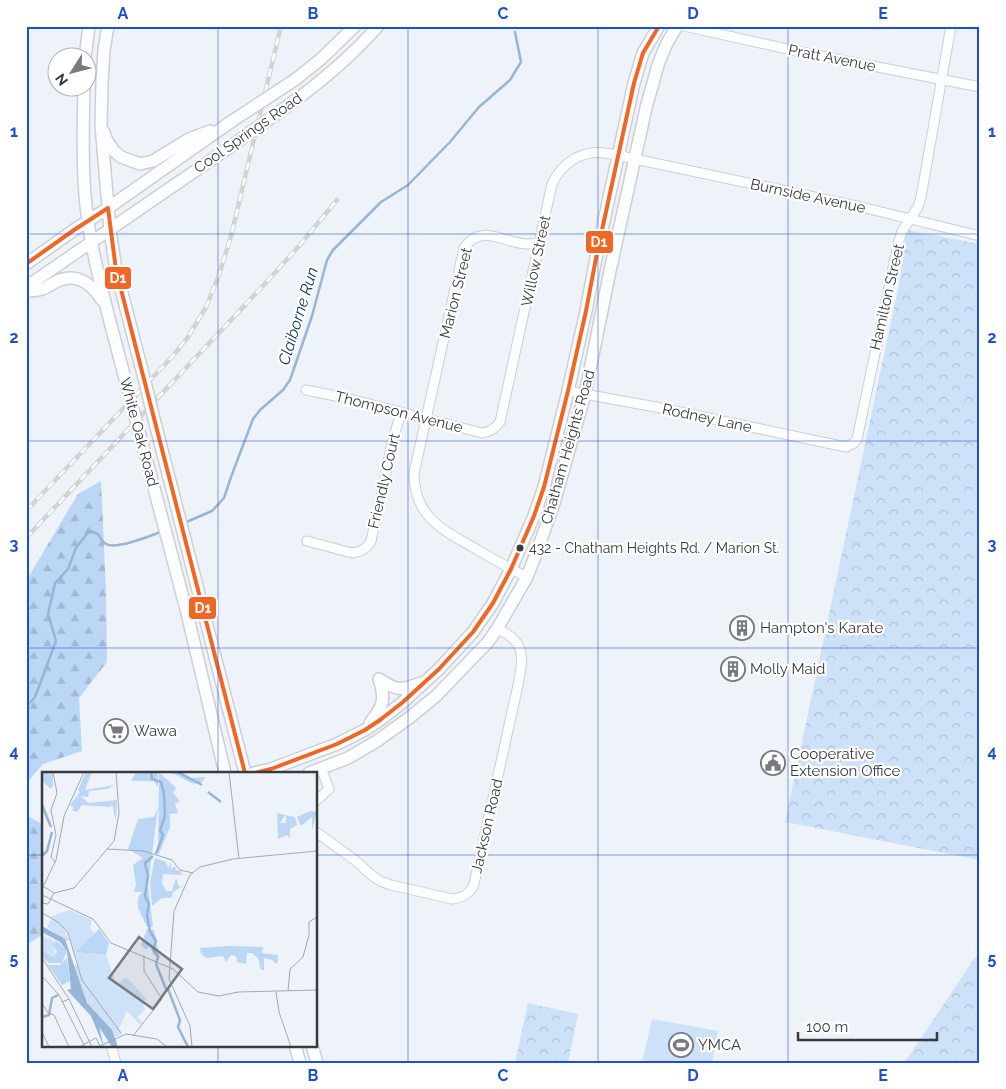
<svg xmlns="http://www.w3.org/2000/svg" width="1006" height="1089" viewBox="0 0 1006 1089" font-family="Raleway,sans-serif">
	<defs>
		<pattern id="forest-firs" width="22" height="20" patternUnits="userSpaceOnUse" patternTransform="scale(1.25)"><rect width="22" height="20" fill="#bcd6f5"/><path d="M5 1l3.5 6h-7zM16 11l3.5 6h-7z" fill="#a2b9d3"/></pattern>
		<pattern id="park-crowns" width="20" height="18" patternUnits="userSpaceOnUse" patternTransform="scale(1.25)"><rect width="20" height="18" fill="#cde1f8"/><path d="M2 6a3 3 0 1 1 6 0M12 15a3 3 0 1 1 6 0" fill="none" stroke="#b1c2d6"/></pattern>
	</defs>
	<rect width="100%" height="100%" fill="#eef3f9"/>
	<path fill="#cde1f8" d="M652 1019 718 1031 712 1063H642Z"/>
	<path fill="url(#forest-firs)" d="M101 481 106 590 107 662 79 698 82 751 43 764 26 784V581L78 494Z
		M26 815 44 825V936L42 935 26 945Z"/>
	<path fill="url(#park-crowns)" d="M907 230 980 244V860L785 822 899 284Z
		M980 950V1063H904L915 1047Z
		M528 1003 578 1014 568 1063H515Z"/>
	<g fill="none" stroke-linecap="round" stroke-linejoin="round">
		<path stroke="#96b5d9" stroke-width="2.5" d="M184 523 212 511 224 498 231 477 253 419 260 410 283 390 290 380 312 316 327 260 333 250 381 202 408 185 450 142 479 107 510 80 521 62 515 32
			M26 707 35 697 56 641 48 614 55 583 68 569 76 548 89 531C104 534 97 538 106 544 115 550 153 535 163 531"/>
		<defs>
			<path id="minor" d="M684 26 801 52 980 87
				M306 390 350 399 482 433C490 432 495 429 500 422L552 184C561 164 581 150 604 153 614 154 625 157 635 159L861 207 980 236
				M568 391 661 408 846 447 854 443 857 439 898 244 902 231 918 207 921 197 951 26
				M307 541 352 553C361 552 367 549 371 541L382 492 391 447 401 412
				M527 577C509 568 493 559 476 549 459 539 438 529 426 513 417 501 414 487 414 473L464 248C484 218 511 252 540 242
				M316 801 329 789 321 768
				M316 832 356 861 370 874 380 881 391 885 452 899C463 898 470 894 474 884L518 685C523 658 527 641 497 629
				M111 1045 116 1063"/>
			<path id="major" d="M108 26 104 50 102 83 101 125 110 230 116 270 145 382
				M85 58 89 26
				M296 79 321 59 355 26
				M84 88C83 123 82 159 85 195 89 243 102 291 114 337
				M289 105C322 81 352 56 378 26
				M104 132 106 139 114 151 121 157 140 164 153 161 189 139 210 131
				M26 264 74 230 108 208 232 121
				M26 287 227 149
				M26 291C31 291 37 291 42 289 49 287 56 280 63 279 81 274 93 287 102 300
				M154 419 245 773
				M186 609 225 773
				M379 679C397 691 400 691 421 683
				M370 723C383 706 386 700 379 679
				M254 773 271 769 337 744 365 730 380 720 403 702 439 669 473 632 493 603 511 569 534 516 544 487 568 391 586 311 597 253 634 83 643 53 659 26
				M309 773 348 758 377 741 409 718 436 696 488 642 497 629 527 577 539 546 554 503 585 394 610 271 646 108 658 65 666 45 677 26
				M295 1045 300 1063
				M312 1045 317 1063"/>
		</defs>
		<use href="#minor" stroke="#cccfd4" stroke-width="11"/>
		<use href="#major" stroke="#cccfd4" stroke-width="14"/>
		<use href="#minor" stroke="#fcfdfe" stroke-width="9"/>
		<use href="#major" stroke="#fcfdfe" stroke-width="11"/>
		<defs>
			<path id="rail" d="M26 511 172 357 188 337 206 307 219 275 231 236 281 26
				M26 538 262 287 299 246 337 200"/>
		</defs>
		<use href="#rail" stroke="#d2d4d4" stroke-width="4.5"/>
		<use href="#rail" stroke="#fff" stroke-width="2.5" stroke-dasharray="8" stroke-linecap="butt"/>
		<defs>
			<path id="major-bridge" d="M232 121 296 79
				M227 149 289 105
				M114 337 186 609
				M145 382 154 419"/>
		</defs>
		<use href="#major-bridge" stroke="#cccfd4" stroke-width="14" stroke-linecap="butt"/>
		<use href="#major-bridge" stroke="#fcfdfe" stroke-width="11"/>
		<defs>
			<path id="bus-1" d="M26 264 74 230 108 208 116 270 245 773
				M255 773 271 769 337 744 365 730 380 720 403 702 439 669 473 632 493 603 511 569 534 516 544 487 568 391 586 311 597 253 634 83 643 53 659 26"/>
		</defs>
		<use href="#bus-1" stroke="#fff" stroke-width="8"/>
		<use href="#bus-1" stroke="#f26522" stroke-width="4"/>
	</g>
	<path fill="none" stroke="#1d4ed8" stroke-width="1" stroke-opacity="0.55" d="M218 26V773M408 26V1063M598 26V1063M788 26V1063M26 234H980M26 441H980M26 648H980M26 855H44M316 855H980M218 1045V1063"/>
	<defs>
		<symbol id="building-ring" viewBox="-11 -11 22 22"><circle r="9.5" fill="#fff" stroke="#777b80" stroke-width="1.5"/><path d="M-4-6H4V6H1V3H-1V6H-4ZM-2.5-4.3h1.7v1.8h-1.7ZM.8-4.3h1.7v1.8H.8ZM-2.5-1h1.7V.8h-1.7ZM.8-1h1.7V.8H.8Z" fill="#777b80"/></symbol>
		<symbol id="supermarket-ring" viewBox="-11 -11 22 22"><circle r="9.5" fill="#fff" stroke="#777b80" stroke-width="1.5"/><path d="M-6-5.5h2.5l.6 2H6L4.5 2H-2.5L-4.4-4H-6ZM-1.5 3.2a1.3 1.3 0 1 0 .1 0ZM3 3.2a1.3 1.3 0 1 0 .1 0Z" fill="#777b80"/></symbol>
		<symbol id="civic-ring" viewBox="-11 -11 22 22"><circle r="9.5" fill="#fff" stroke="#777b80" stroke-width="1.5"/><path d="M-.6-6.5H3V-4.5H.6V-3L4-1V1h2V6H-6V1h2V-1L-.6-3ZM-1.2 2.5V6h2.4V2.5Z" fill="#777b80"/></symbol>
		<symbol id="stadium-ring" viewBox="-11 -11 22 22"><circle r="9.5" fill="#fff" stroke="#777b80" stroke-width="1.5"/><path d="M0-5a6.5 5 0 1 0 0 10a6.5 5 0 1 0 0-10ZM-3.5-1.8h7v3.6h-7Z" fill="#777b80"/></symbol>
	</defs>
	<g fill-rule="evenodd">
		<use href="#building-ring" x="728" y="614" width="28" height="28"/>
		<use href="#building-ring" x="719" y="655" width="28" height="28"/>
		<use href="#supermarket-ring" x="102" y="717" width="28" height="28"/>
		<use href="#civic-ring" x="759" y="749" width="28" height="28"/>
		<use href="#stadium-ring" x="667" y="1031" width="28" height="28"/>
	</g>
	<circle fill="#373b3f" stroke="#fff" stroke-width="2" cx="520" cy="548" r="4.5"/>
	<g text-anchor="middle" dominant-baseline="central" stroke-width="4.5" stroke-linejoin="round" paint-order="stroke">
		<g font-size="14" fill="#373b3f" stroke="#fff" text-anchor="start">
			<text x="529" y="548">432 - Chatham Heights Rd. / Marion St.</text>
		</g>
		<g font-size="15" fill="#373b3f" stroke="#fff">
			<text transform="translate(832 58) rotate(11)">Pratt Avenue</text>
			<text transform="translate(248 133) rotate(-35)">Cool Springs Road</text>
			<text transform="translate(808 196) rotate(12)">Burnside Avenue</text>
			<text transform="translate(536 261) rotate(-78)">Willow Street</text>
			<text transform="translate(456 293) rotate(-76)">Marion Street</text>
			<text transform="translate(887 297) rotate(-77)">Hamilton Street</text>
			<text transform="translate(399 412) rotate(14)">Thompson Avenue</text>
			<text transform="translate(707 418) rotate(12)">Rodney Lane</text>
			<text transform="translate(139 432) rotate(75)">White Oak Road</text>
			<text transform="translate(568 447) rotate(-74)">Chatham Heights Road</text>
			<text transform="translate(384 481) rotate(-77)">Friendly Court</text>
			<text transform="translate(487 826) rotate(-77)">Jackson Road</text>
		</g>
		<g font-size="15" fill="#373b3f" stroke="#fff" text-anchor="start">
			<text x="760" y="628">Hampton's Karate</text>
			<text x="750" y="669">Molly Maid</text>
			<text x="134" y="731">Wawa</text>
			<text x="790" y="754">Cooperative<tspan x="790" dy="17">Extension Office</tspan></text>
			<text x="698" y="1045">YMCA</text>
		</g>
		<g font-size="16" font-style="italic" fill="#083663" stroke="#fff">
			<text transform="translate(298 316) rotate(-73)">Claiborne Run</text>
		</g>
	</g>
	<g transform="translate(42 772)">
		<rect width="275" height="275" fill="#eef3f9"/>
		<path d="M0 0 11 1V14L9 17 0 9ZM44 0H50L43 18 73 13 65 17 47 19 46 25 38 24 47 31 75 28 74 49 70 32 69 35 40 33 35 40 30 38 32 36 28 33 38 20 36 18ZM94 0H116V15L112 9H89ZM117 0 134 16 131 21 138 29 133 32 136 41 128 42V55L116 84ZM129 0H139L147 6 164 5 158 12 149 11ZM116 35 106 114 111 155H105L96 136V126L100 120H92L94 112 91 93 101 86 86 77 96 47 112 45ZM268 39 275 40 270 58V45L259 54 255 45ZM235 41 243 43 238 51H244V43L253 45 255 53 248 57V66L245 63 236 67ZM113 86 124 90 126 96 129 91V97L133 94 134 98 141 100 138 101 141 103 121 102 120 111 124 119H130L134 106 137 115 142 113 131 120 129 126H120L110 134 108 110ZM57 157 67 171 64 183 33 180ZM105 157 112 158 118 187 111 182 108 174 104 178 99 173ZM5 164 13 172 12 168 17 171 25 179 20 191H6L0 184V177L11 185 15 180ZM186 174 221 175 220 181 236 183V189L234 192 230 188 222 186V198H219L216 186 210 181H205L204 192 195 190 194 184 189 183 184 190 181 184 164 186 159 182 158 176ZM25 186 28 209 20 213 6 193H18Z" fill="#bcd6f5"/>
		<path d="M27 138 50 148 48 156 52 161 34 180 64 183 75 213 84 205 105 227 101 230 103 238 95 245 101 251 98 253 85 239 77 256 80 262 74 265 45 231 32 194 36 192 27 162 8 145ZM9 147 18 153 28 168 24 169 5 155ZM0 163 11 171 14 186 0 177Z" fill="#cde1f8"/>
		<path d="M0 154 23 167 45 231 70 258 76 275H70L57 255 62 275 49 244 25 218 29 217 25 179 18 170 0 160Z" fill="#96b5d9"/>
		<path fill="none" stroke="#96b5d9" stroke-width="2.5" d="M109 0 110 7 119 10 122 22 123 44 118 58 121 63 114 82M136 0 160 13M166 20 179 30M0 33 9 55M0 84 5 79 10 60M111 84 103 91 106 104 103 124 107 132 105 143 108 159 114 169 111 177 116 185 114 192 124 217M126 217 138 248 136 255 146 275M0 245 7 243 10 226 16 223"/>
		<path fill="none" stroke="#a5a9af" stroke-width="1" d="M11 0 15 21 9 38 14 63 9 85 13 90M187 0 197 87M65 77 102 79 130 88 138 98 151 101M2 115 12 121 32 116 72 69 77 41 74 0M0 117 14 88 22 44 42 0M0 123 51 147 69 171 131 197 156 220 177 224 196 220 275 218M0 131 6 132 12 121M0 141 16 150 26 161 40 208 79 261M0 186 27 227M0 204 17 223 43 275M246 219 248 197 261 185 267 163V150L275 145M234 220 237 240 249 275M20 230 27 227 50 275M0 231 6 241 12 243 27 275M0 260 7 275M91 264 120 227 102 199V183M37 275 54 266 58 274M56 275 84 262 115 267 125 275M150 275 148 254 127 207 132 139 148 103 158 95 191 87 275 79"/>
		<path fill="#777b80" fill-opacity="0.15" stroke="#777b80" stroke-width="2.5" d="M97 165 140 197 111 237 67 206Z"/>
		<rect width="275" height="275" fill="none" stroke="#373b3f" stroke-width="2.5"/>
	</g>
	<g stroke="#fff" stroke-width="2">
		<rect x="585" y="230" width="29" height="24" rx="5" fill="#f26522"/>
		<rect x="104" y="266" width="28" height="24" rx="5" fill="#f26522"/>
		<rect x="188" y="596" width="29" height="24" rx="5" fill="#f26522"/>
	</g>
	<g font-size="14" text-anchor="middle" font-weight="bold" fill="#fff">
		<text x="599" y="247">D1</text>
		<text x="118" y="283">D1</text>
		<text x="203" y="613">D1</text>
	</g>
	<rect width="1006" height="1089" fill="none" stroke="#ffffff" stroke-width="55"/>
	<g transform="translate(72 72) rotate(234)"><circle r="24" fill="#ffffff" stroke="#afb1b2"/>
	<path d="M0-4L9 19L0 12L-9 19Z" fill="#777b80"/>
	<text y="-8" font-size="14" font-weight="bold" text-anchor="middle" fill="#373b3f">N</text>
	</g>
	<path d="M798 1032v8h139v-8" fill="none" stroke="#373b3f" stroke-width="2.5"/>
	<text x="806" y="1032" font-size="15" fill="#373b3f" stroke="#ffffff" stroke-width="4" paint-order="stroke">100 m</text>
	<rect x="28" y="28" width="950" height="1034" fill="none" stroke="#1d4ed8" stroke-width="2"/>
	<g font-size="16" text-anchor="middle" font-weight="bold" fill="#1d4ed8">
		<text x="123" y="19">A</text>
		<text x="313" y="19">B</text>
		<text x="503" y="19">C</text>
		<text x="693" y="19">D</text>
		<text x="883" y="19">E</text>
		<text x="14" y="137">1</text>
		<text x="992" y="137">1</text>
		<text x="14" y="343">2</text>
		<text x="992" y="343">2</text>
		<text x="14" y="550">3</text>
		<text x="992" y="550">3</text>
		<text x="14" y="757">4</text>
		<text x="992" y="757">4</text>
		<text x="14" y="964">5</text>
		<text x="992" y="964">5</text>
		<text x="123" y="1081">A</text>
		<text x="313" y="1081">B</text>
		<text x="503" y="1081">C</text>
		<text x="693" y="1081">D</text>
		<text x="883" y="1081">E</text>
	</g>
</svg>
